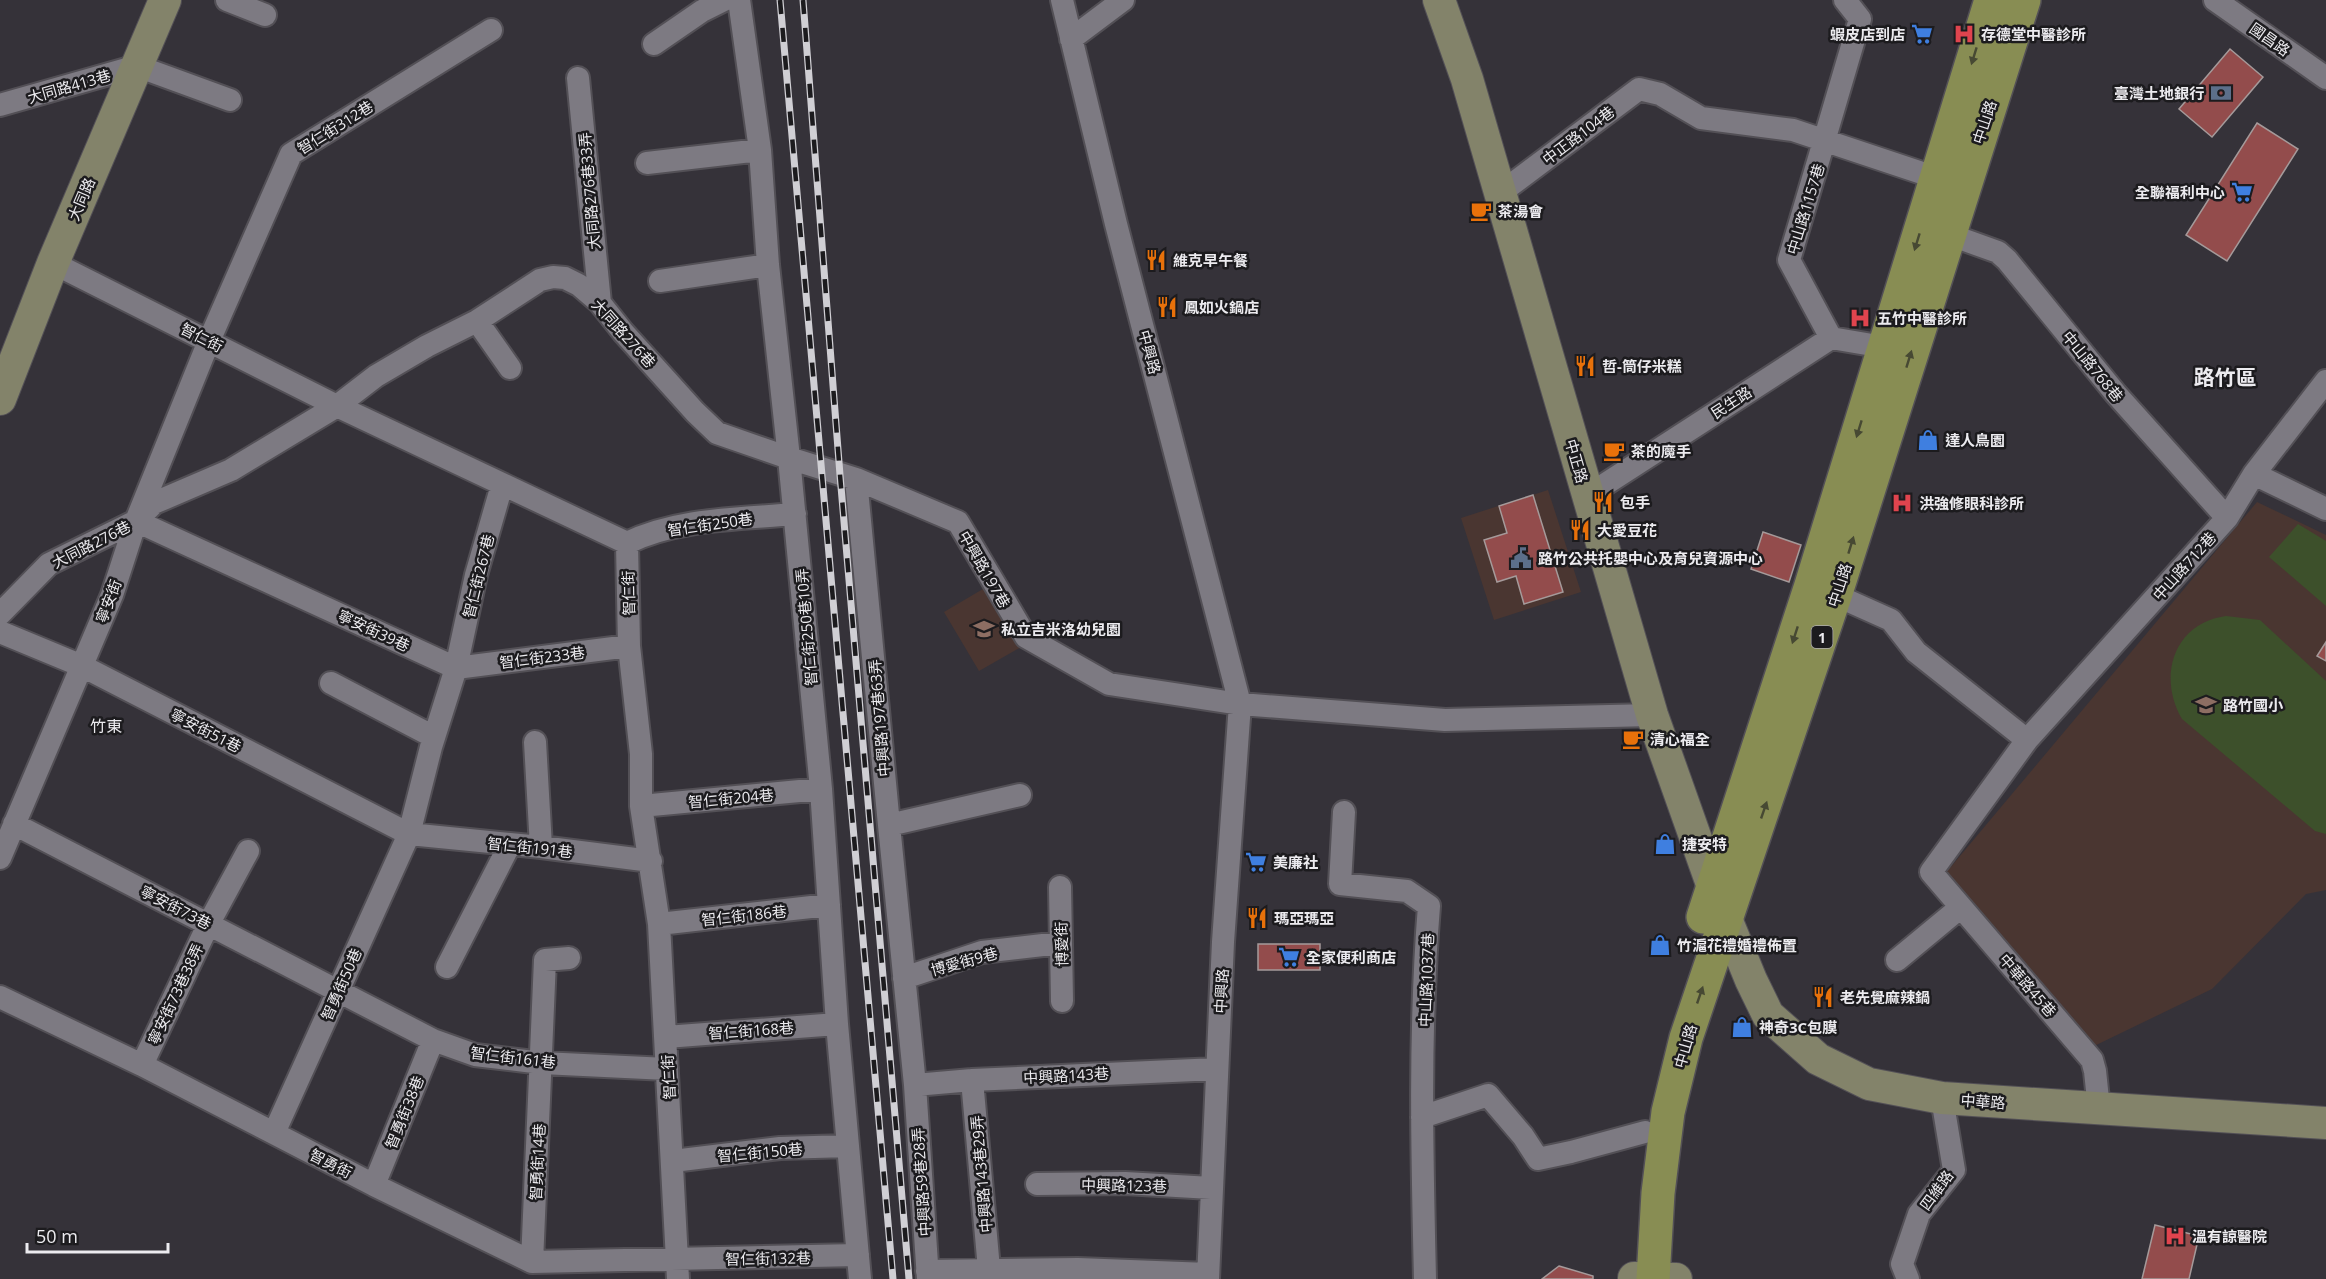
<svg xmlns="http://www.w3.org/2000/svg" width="2326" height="1279" viewBox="0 0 2326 1279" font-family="'Open Sans','Noto Sans TC',sans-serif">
	<rect width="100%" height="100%" fill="#353239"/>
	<path fill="#4a3631" d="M1548 490 1581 592 1494 620 1461 518Z
		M2257 502 2326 535V890L2306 894 2212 989 2090 1048 1944 875Z
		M988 586 1023 646 979 671 944 612Z"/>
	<path fill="#3d502b" d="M2298 524 2326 541V606L2269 557Z
		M2226 616 2260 620 2326 681V834L2315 831 2182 719C2157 676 2174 623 2226 616Z"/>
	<path fill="#934c4c" stroke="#a59a9a" stroke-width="1.5" d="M2230 49 2263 77 2212 137 2179 109Z
		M2257 123 2298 149 2227 261 2186 235Z
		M1533 495 1563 592 1524 604 1516 576 1497 582 1484 540 1507 533 1499 506Z
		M1763 532 1801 545 1789 582 1751 569Z
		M2326 642V661L2317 656Z
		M1258 944H1320V970H1258Z
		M2155 1225 2199 1236 2189 1279H2142Z
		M1559 1266 1593 1276V1279H1542Z"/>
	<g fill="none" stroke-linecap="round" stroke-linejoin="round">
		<defs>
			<path id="street" d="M227 0 265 15
				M1062 0 1116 224 1240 704 1223 942 1208 1279
				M2215 0 2326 78
				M1071 39 1123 0
				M654 44 702 11 724 0
				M578 78 600 303
				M0 105 137 66 230 100
				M647 163 760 150
				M1499 194 1639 89 1660 94 1701 118 1793 130 1937 178
				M1948 234 1998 252 2007 260 2116 394 2227 518
				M53 263 337 406 627 543 629 646 641 754V806L659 924 678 1279
				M660 281 768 265
				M477 321 510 368
				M1831 338 1789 260 1860 19 1845 0
				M2254 474 2326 509
				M856 479 889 825 1020 795
				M502 485 476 575 456 668 629 646
				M1587 496 1831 338 1884 347
				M136 521 456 668 431 747 409 834 274 1133
				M627 543C678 518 740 519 795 514
				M1824 590 1891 620 1916 652 2027 740 2227 518 2254 474 2326 381
				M0 614 49 564 136 521 154 503 231 470 337 406 376 376 427 346 477 321 540 280 553 277 565 278 579 285 600 303 623 332 695 412 717 433 789 458 768 265 760 150 739 0
				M0 632 82 666 409 834 541 847 651 861
				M331 683 434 737
				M2027 740 1931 872 2092 1060 2095 1071 2099 1109
				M535 742 541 847
				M641 806 821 789
				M1344 812 1340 884 1407 891 1429 906C1419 1029 1422 1155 1425 1279
				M14 824 433 1040 475 1055 542 1063 667 1069
				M889 825 915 1085 928 1279
				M0 858 112 595 136 521 209 341 291 154 491 30
				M1060 887 1062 1001
				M659 924 829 905
				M1897 960 1961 907
				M447 967 510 844
				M904 978 982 952 1060 943
				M0 997 142 1065 374 1185 532 1262 858 1255
				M666 1037 837 1024
				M142 1065 209 923 248 851
				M972 1080 989 1269
				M915 1085 972 1080 1217 1069
				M1422 1117 1488 1095 1523 1136 1538 1159 1571 1152 1645 1132
				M673 1161 780 1148 848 1146
				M1037 1184 1125 1183 1211 1188
				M374 1185 433 1040
				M532 1262 545 960 569 958
				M927 1271 1078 1269 1208 1274
				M860 1279 837 1024 821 789 789 458 856 479 958 522 1026 637 1109 684 1240 704 1445 720 1652 715
				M1908 1279 1902 1264 1919 1214 1954 1170 1942 1098"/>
			<path id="secondary" d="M1439 0 1467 79 1652 715 1713 887 1751 980 1768 1015 1818 1059 1869 1084 1942 1098 2326 1123
				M0 399 53 263 165 0
				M1634 1278 1676 1279"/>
			<path id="primary" d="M1703 917 1811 585 1991 0
				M1653 1279 1658 1193 1668 1112 1686 1038 1836 593 2024 0"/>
		</defs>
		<use href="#street" stroke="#535056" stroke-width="26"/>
		<use href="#secondary" stroke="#535056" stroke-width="34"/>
		<use href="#primary" stroke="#535056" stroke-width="36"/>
		<use href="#street" stroke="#7d7a82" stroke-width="22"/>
		<use href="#secondary" stroke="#83836a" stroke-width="32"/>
		<use href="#primary" stroke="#888d53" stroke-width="33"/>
		<defs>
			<path id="rail" d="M780 0 893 1279
				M803 0 840 475 909 1279"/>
		</defs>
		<use href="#rail" stroke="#d0cfd4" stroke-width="7"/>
		<use href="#rail" stroke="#1c1b1e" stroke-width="4.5" stroke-dasharray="14" stroke-linecap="butt"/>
	</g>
	<defs><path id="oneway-solid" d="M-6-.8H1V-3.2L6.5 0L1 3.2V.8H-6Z" transform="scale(1.5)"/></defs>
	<g fill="#474933">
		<use href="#oneway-solid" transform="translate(1974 56) rotate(107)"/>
		<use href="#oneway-solid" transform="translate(1917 242) rotate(107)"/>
		<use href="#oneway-solid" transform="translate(1909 359) rotate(-73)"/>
		<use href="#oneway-solid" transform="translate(1859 429) rotate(107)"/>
		<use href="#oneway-solid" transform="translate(1851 545) rotate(-73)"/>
		<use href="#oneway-solid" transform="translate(1795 635) rotate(108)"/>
		<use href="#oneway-solid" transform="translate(1764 810) rotate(-71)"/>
		<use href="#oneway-solid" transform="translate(1700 995) rotate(-71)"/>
	</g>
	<defs>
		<symbol id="supermarket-bare" viewBox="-9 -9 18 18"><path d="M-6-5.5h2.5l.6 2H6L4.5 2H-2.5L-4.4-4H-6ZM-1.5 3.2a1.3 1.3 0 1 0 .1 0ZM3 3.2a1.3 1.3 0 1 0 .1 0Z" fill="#3f7fe0" stroke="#1c1b1e" stroke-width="2.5" paint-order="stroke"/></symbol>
		<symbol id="hospital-bare" viewBox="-9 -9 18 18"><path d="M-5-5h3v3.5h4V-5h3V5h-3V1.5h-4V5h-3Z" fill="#e0444e" stroke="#1c1b1e" stroke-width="2.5" paint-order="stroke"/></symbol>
		<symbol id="bank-bare" viewBox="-9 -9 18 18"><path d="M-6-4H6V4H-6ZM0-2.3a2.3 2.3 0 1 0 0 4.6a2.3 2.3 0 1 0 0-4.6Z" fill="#5c6f8a" stroke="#1c1b1e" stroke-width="2.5" paint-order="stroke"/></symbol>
		<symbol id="cafe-bare" viewBox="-9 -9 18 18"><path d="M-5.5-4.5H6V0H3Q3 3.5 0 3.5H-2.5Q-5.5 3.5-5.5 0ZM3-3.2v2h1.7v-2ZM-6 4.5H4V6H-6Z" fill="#e8710a" stroke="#1c1b1e" stroke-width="2.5" paint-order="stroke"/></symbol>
		<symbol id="restaurant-bare" viewBox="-9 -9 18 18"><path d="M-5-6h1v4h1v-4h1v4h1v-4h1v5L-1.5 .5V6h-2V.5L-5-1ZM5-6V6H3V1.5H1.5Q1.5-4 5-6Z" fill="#e8710a" stroke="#1c1b1e" stroke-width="2.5" paint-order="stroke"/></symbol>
		<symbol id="shop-bare" viewBox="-9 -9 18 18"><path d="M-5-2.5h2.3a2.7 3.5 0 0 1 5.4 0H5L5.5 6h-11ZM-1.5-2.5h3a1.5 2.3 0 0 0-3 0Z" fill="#3f7fe0" stroke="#1c1b1e" stroke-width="2.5" paint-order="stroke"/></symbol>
		<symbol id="civic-bare" viewBox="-9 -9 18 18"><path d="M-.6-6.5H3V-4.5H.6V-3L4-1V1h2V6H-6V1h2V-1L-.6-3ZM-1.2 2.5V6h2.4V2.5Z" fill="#5c6f8a" stroke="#1c1b1e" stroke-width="2.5" paint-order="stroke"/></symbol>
		<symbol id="school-bare" viewBox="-9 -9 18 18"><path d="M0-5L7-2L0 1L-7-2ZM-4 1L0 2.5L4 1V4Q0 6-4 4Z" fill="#8d6e63" stroke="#1c1b1e" stroke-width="2.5" paint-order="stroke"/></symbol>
	</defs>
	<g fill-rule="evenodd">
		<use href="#supermarket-bare" x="1907" y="19" width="30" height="30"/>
		<use href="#hospital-bare" x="1949" y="19" width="30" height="30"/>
		<use href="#bank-bare" x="2206" y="78" width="30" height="30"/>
		<use href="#supermarket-bare" x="2227" y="177" width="30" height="30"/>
		<use href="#cafe-bare" x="1466" y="196" width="30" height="30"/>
		<use href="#restaurant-bare" x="1141" y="245" width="30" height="30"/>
		<use href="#restaurant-bare" x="1152" y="292" width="30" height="30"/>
		<use href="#hospital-bare" x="1845" y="303" width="30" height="30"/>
		<use href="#restaurant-bare" x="1570" y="351" width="30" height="30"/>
		<use href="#shop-bare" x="1913" y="425" width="30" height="30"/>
		<use href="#cafe-bare" x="1599" y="436" width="30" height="30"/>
		<use href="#restaurant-bare" x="1588" y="487" width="30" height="30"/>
		<use href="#hospital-bare" x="1887" y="488" width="30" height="30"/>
		<use href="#restaurant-bare" x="1565" y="515" width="30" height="30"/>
		<use href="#civic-bare" x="1506" y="543" width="30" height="30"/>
		<use href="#school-bare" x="969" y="614" width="30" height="30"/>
		<use href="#school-bare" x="2191" y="690" width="30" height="30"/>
		<use href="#cafe-bare" x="1618" y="724" width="30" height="30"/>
		<use href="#shop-bare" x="1650" y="829" width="30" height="30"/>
		<use href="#supermarket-bare" x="1241" y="847" width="30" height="30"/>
		<use href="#restaurant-bare" x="1242" y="903" width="30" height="30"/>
		<use href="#shop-bare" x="1645" y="930" width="30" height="30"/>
		<use href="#supermarket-bare" x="1274" y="942" width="30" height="30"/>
		<use href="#restaurant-bare" x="1808" y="982" width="30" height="30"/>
		<use href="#shop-bare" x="1727" y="1012" width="30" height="30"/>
		<use href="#hospital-bare" x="2160" y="1221" width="30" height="30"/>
	</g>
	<g text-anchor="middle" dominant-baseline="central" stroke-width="5" stroke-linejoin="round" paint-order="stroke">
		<rect fill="#1c1b1e" stroke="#aeadb0" stroke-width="1.5" x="1811.5" y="626" width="21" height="22" rx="4.5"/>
		<g font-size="14" font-weight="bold" fill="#ecebef">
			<text x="1822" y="637">1</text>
		</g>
		<g font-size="15" font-weight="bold" fill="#ecebef" stroke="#1c1b1e" text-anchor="start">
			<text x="1905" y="34" text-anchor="end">蝦皮店到店</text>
			<text x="1981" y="34">存德堂中醫診所</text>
			<text x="2204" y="93" text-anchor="end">臺灣土地銀行</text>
			<text x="2225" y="192" text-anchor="end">全聯福利中心</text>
			<text x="1498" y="211">茶湯會</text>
			<text x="1173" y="260">維克早午餐</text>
			<text x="1184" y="307">鳳如火鍋店</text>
			<text x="1877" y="318">五竹中醫診所</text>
			<text x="1602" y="366">哲-筒仔米糕</text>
			<text x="1945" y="440">達人鳥園</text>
			<text x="1631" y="451">茶的魔手</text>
			<text x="1620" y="502">包手</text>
			<text x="1919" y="503">洪強修眼科診所</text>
			<text x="1597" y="530">大愛豆花</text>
			<text x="1538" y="558">路竹公共托嬰中心及育兒資源中心</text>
			<text x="1001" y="629">私立吉米洛幼兒園</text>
			<text x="2223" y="705">路竹國小</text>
			<text x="1650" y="739">清心福全</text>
			<text x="1682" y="844">捷安特</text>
			<text x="1273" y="862">美廉社</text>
			<text x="1274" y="918">瑪亞瑪亞</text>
			<text x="1677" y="945">竹滬花禮婚禮佈置</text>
			<text x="1306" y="957">全家便利商店</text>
			<text x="1840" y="997">老先覺麻辣鍋</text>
			<text x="1759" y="1027">神奇3C包膜</text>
			<text x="2192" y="1236">溫有諒醫院</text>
		</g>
		<g font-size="15" fill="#ecebef" stroke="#1c1b1e">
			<text transform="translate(2270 39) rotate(35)">國昌路</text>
			<text transform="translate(69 86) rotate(-16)">大同路413巷</text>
			<text transform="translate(1984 122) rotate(-72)">中山路</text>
			<text transform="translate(335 127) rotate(-32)">智仁街312巷</text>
			<text transform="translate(1578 135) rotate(-37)">中正路104巷</text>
			<text transform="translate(589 191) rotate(-95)">大同路276巷33弄</text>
			<text transform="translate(81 199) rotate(-67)">大同路</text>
			<text transform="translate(1805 209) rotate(-73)">中山路1157巷</text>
			<text transform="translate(624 333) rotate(48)">大同路276巷</text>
			<text transform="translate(202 337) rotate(27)">智仁街</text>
			<text transform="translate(1150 352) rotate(75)">中興路</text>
			<text transform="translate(2093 366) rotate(51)">中山路768巷</text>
			<text transform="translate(1731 402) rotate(-33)">民生路</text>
			<text transform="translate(1577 461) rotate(74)">中正路</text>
			<text transform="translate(710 524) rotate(-8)">智仁街250巷</text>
			<text transform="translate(91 544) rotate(-27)">大同路276巷</text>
			<text transform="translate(2184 566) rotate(-48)">中山路712巷</text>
			<text transform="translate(985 569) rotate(60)">中興路197巷</text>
			<text transform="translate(478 576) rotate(-76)">智仁街267巷</text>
			<text transform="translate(1839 585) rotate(-72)">中山路</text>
			<text transform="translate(628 593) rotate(-91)">智仁街</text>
			<text transform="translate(108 601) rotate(-69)">寧安街</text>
			<text transform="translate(806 627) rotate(-95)">智仁街250巷10弄</text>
			<text transform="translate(374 630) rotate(25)">寧安街39巷</text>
			<text transform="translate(542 657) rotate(-7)">智仁街233巷</text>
			<text transform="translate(879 718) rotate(-95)">中興路197巷63弄</text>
			<text transform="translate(206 730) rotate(27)">寧安街51巷</text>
			<text transform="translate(731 798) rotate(-5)">智仁街204巷</text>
			<text transform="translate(530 847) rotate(6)">智仁街191巷</text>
			<text transform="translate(176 907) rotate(27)">寧安街73巷</text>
			<text transform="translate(744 915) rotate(-6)">智仁街186巷</text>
			<text transform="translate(1061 944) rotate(-91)">博愛街</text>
			<text transform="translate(964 961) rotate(-15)">博愛街9巷</text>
			<text transform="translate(1426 980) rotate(-88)">中山路1037巷</text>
			<text transform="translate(341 984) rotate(-66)">智勇街50巷</text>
			<text transform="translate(2028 985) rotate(49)">中華路45巷</text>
			<text transform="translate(1221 991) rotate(-87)">中興路</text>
			<text transform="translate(175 994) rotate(-65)">寧安街73巷38弄</text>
			<text transform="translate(751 1030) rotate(-4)">智仁街168巷</text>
			<text transform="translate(1685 1046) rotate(-74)">中山路</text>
			<text transform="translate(513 1057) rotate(7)">智仁街161巷</text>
			<text transform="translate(1066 1075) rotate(-3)">中興路143巷</text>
			<text transform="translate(668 1077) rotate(-93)">智仁街</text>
			<text transform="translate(1983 1101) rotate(4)">中華路</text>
			<text transform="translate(404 1112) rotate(-68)">智勇街38巷</text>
			<text transform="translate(760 1152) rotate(-5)">智仁街150巷</text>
			<text transform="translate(537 1162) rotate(-87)">智勇街14巷</text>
			<text transform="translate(331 1163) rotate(27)">智勇街</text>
			<text transform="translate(981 1174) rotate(-95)">中興路143巷29弄</text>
			<text transform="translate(921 1182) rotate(-94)">中興路59巷28弄</text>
			<text transform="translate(1124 1185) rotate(1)">中興路123巷</text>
			<text transform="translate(1936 1190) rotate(-54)">四維路</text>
			<text transform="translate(768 1258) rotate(-1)">智仁街132巷</text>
		</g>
		<g font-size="16" fill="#ecebef" stroke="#1c1b1e">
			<text x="106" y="726">竹東</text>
		</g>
		<g font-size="21" font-weight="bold" fill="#ecebef" stroke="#1c1b1e">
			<text x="2225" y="377">路竹區</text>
		</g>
	</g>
	<path d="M27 1243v9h141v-9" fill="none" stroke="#ecebef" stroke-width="3"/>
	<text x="36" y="1243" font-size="18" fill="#ecebef" stroke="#1c1b1e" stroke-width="4.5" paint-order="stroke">50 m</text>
</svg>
